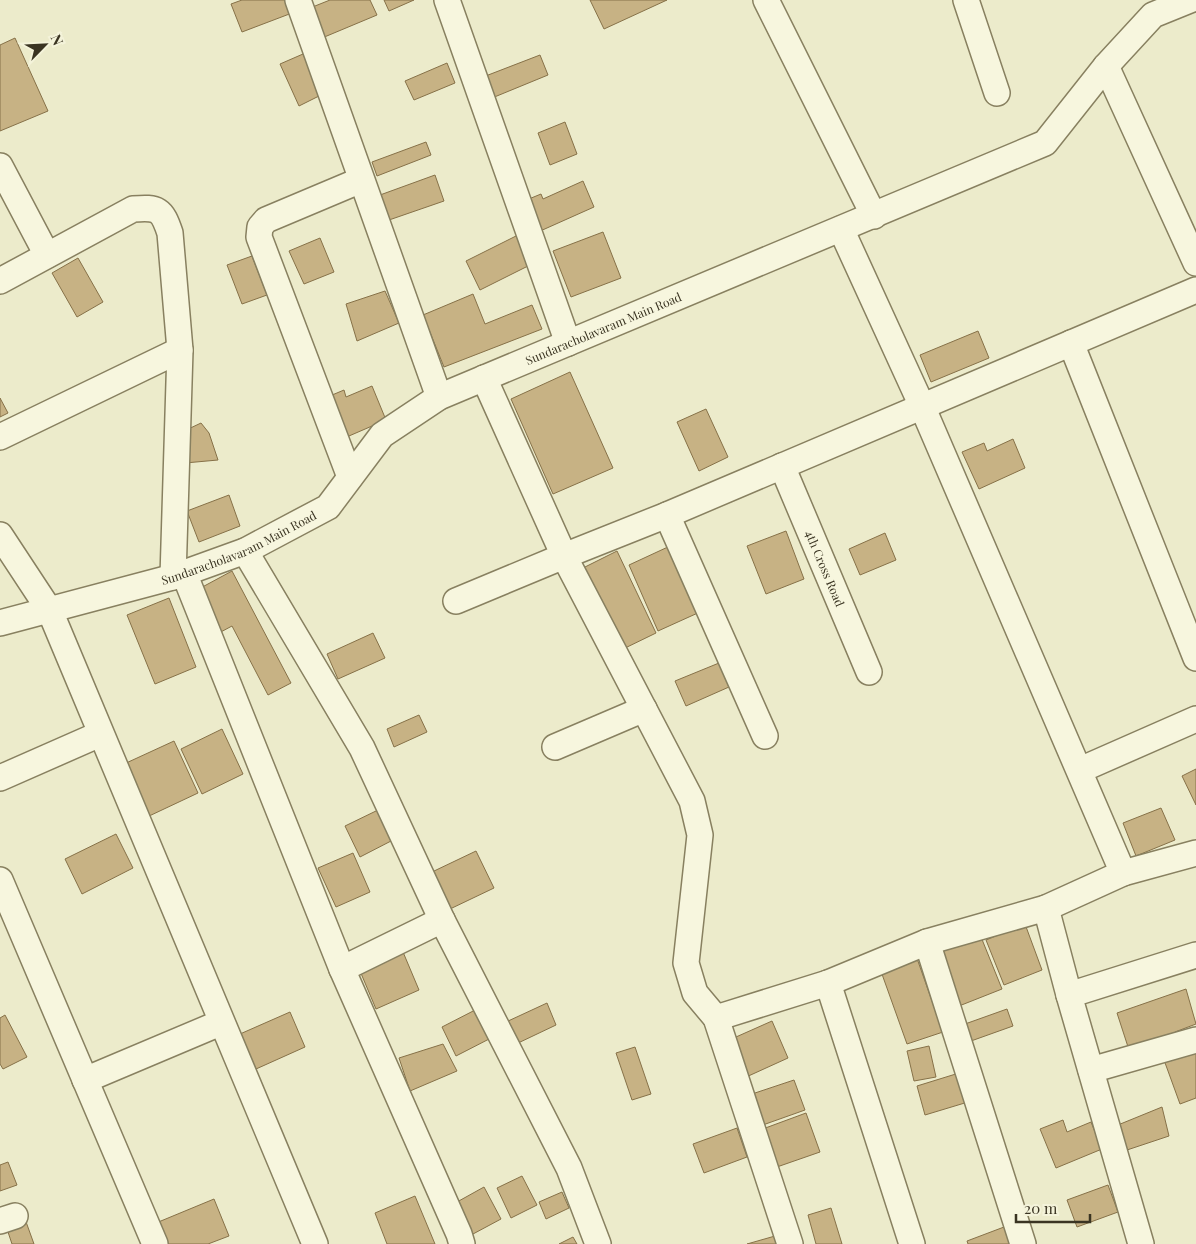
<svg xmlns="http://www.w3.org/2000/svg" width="1196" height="1244" viewBox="0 0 1196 1244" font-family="'Playfair Display',serif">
	<rect width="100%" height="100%" fill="#ecebcb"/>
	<path fill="#c7b284" stroke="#867148" d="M242 0H287L292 13 242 32 231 4Z
		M330 0H370L377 15 322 38 310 8Z
		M384 0H414L389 11Z
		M590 0H667L604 29Z
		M15 38 48 111 0 131V45Z
		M303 54 321 95 299 106 280 64Z
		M540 55 548 75 492 98 483 77Z
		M447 63 455 83 414 100 405 81Z
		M565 122 577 154 550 165 538 133Z
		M426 142 431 155 377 176 372 162Z
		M435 175 444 201 389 220 380 195Z
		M583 181 594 207 538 232 524 201 541 194 543 199Z
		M603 232 621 278 571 297 553 251Z
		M518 235 532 264 480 290 466 261Z
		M320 238 334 272 304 284 289 251Z
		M252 256 267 295 242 304 227 265Z
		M78 258 103 302 77 317 52 273Z
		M385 291 399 323 357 341 346 304Z
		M473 294 485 324 532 305 542 329 444 367 423 315Z
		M978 331 989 358 931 382 920 355Z
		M570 372 613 468 553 494 511 399Z
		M372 386 386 420 342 439 325 398 344 390 346 397Z
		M0 398 8 413 0 417Z
		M706 409 728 457 699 471 677 422Z
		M201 423 209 433 218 460 185 463 182 432Z
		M1013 439 1025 468 979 489 962 452 984 443 987 451Z
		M229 495 240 526 199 542 187 511Z
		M786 531 804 579 766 594 747 546Z
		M885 533 896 560 860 575 849 549Z
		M670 546 700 612 658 631 629 565Z
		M617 551 656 633 621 650 581 569Z
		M232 571 291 683 268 695 232 626 217 634 195 591Z
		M169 598 196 667 155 684 127 615Z
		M373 633 385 658 338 679 327 654Z
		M719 663 729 687 686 706 675 681Z
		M419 715 427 732 394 747 387 729Z
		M222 729 243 774 202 794 181 749Z
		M174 741 198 793 147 817 124 764Z
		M1196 769V805L1182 776Z
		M1161 808 1175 840 1136 856 1123 823Z
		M378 810 393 840 360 857 345 826Z
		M116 834 133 868 82 894 65 859Z
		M476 851 494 888 450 909 432 872Z
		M353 853 370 892 336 907 318 868Z
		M1025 924 1042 970 1004 985 986 940Z
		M979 932 1002 989 959 1006 936 950Z
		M914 950 943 1032 907 1044 878 963Z
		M403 952 419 990 376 1009 360 971Z
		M1186 989 1196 1024 1175 1032 1176 1037 1130 1053 1117 1013Z
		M547 1003 556 1025 516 1044 506 1022Z
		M479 1008 493 1037 456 1056 442 1027Z
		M1007 1009 1013 1026 971 1041 965 1024Z
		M290 1012 305 1047 256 1069 240 1034Z
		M5 1015 27 1057 3 1069 0 1064V1018Z
		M772 1021 788 1058 744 1078 727 1041Z
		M443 1044 457 1071 410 1091 399 1058Z
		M929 1046 936 1077 914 1081 907 1051Z
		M635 1047 651 1094 632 1100 616 1053Z
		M1196 1048V1098L1180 1104 1164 1060Z
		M959 1073 968 1102 925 1115 917 1086Z
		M794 1080 805 1110 760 1126 749 1095Z
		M1162 1107 1169 1136 1121 1152 1113 1127Z
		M806 1113 820 1152 774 1168 760 1130Z
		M1063 1120 1067 1132 1091 1122 1102 1149 1056 1168 1040 1129Z
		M737 1128 747 1157 704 1173 693 1144Z
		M8 1162 17 1185 0 1191V1165Z
		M522 1176 537 1205 511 1218 497 1188Z
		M1108 1185 1118 1212 1077 1227 1067 1200Z
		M484 1187 501 1219 473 1234 457 1202Z
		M562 1192 569 1208 546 1219 539 1202Z
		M415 1196 435 1244H387L375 1213Z
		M214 1199 229 1236 208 1244H165L156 1223Z
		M831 1208 842 1244H816L808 1215Z
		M25 1219 34 1244H12L6 1226Z
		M1004 1227 1010 1244H968L967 1241Z
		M775 1236 777 1244H747Z
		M573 1237 577 1244H559Z"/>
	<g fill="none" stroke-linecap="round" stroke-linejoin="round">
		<defs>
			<g id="minor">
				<path d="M298 0 439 397"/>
				<path d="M447 0 568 343"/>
				<path d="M766 0 874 216"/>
				<path d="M966 0 997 93"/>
				<path d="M1106 66 1196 263"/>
				<path d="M0 166 47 255"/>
				<path d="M841 229 922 406 1123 873 1046 908 1069 995"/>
				<path d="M0 281 133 209C158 207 162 209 170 233L180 350 173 577"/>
				<path d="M1071 343 1196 658"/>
				<path d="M484 378 564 556 667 515 1196 290"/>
				<path d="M0 437 180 350"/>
				<path id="s1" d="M782 466 869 672"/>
				<path d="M350 477 259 237 260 227 266 220 361 180"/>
				<path d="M667 515 765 736"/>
				<path d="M0 535 50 611 315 1244"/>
				<path d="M245 551 362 748 442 920 569 1168 598 1244"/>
				<path d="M184 573 342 969 459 1234 462 1244"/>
				<path d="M456 601 564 556 692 801 700 835 686 963 695 993 716 1018 790 1244"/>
				<path id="s2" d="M0 623 173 577 245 551 328 507 382 435 439 397 1045 143 1106 66 1153 15 1190 0"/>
				<path d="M555 747 644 709"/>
				<path d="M1080 770 1196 719"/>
				<path d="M0 778 100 734"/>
				<path d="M1123 873 1196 853"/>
				<path d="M0 880 155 1244"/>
				<path d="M927 942 1023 1244"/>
				<path d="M342 969 442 920"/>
				<path d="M828 983 912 1244"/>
				<path d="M716 1018 828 983 927 942 1046 908"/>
				<path d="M1091 1070 1196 1040"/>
				<path d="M85 1080 220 1023"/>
				<path d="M0 1221 15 1216"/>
				<path d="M1141 1244 1069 995 1196 955"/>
			</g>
		</defs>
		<use href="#minor" stroke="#888060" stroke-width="28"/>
		<use href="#minor" stroke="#f7f6de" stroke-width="25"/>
	</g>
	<g text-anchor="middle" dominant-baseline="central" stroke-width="4" stroke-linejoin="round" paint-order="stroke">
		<g font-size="12" fill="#3a3422" stroke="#f4f3da">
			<text stroke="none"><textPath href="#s2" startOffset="686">Sundaracholavaram Main Road</textPath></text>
			<text stroke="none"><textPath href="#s2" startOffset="251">Sundaracholavaram Main Road</textPath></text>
			<text stroke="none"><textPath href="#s1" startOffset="111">4th Cross Road</textPath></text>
		</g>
	</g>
	<g transform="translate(45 45) rotate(66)" stroke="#f4f3da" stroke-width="4" paint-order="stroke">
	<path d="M0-4L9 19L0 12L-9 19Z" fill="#3a3422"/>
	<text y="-8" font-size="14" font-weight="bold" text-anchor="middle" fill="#3a3422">N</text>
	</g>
	<path d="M1016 1214v8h74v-8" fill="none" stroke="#3a3422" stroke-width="2.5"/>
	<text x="1024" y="1214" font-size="15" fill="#3a3422" stroke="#f4f3da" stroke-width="4" paint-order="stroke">20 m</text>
</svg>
